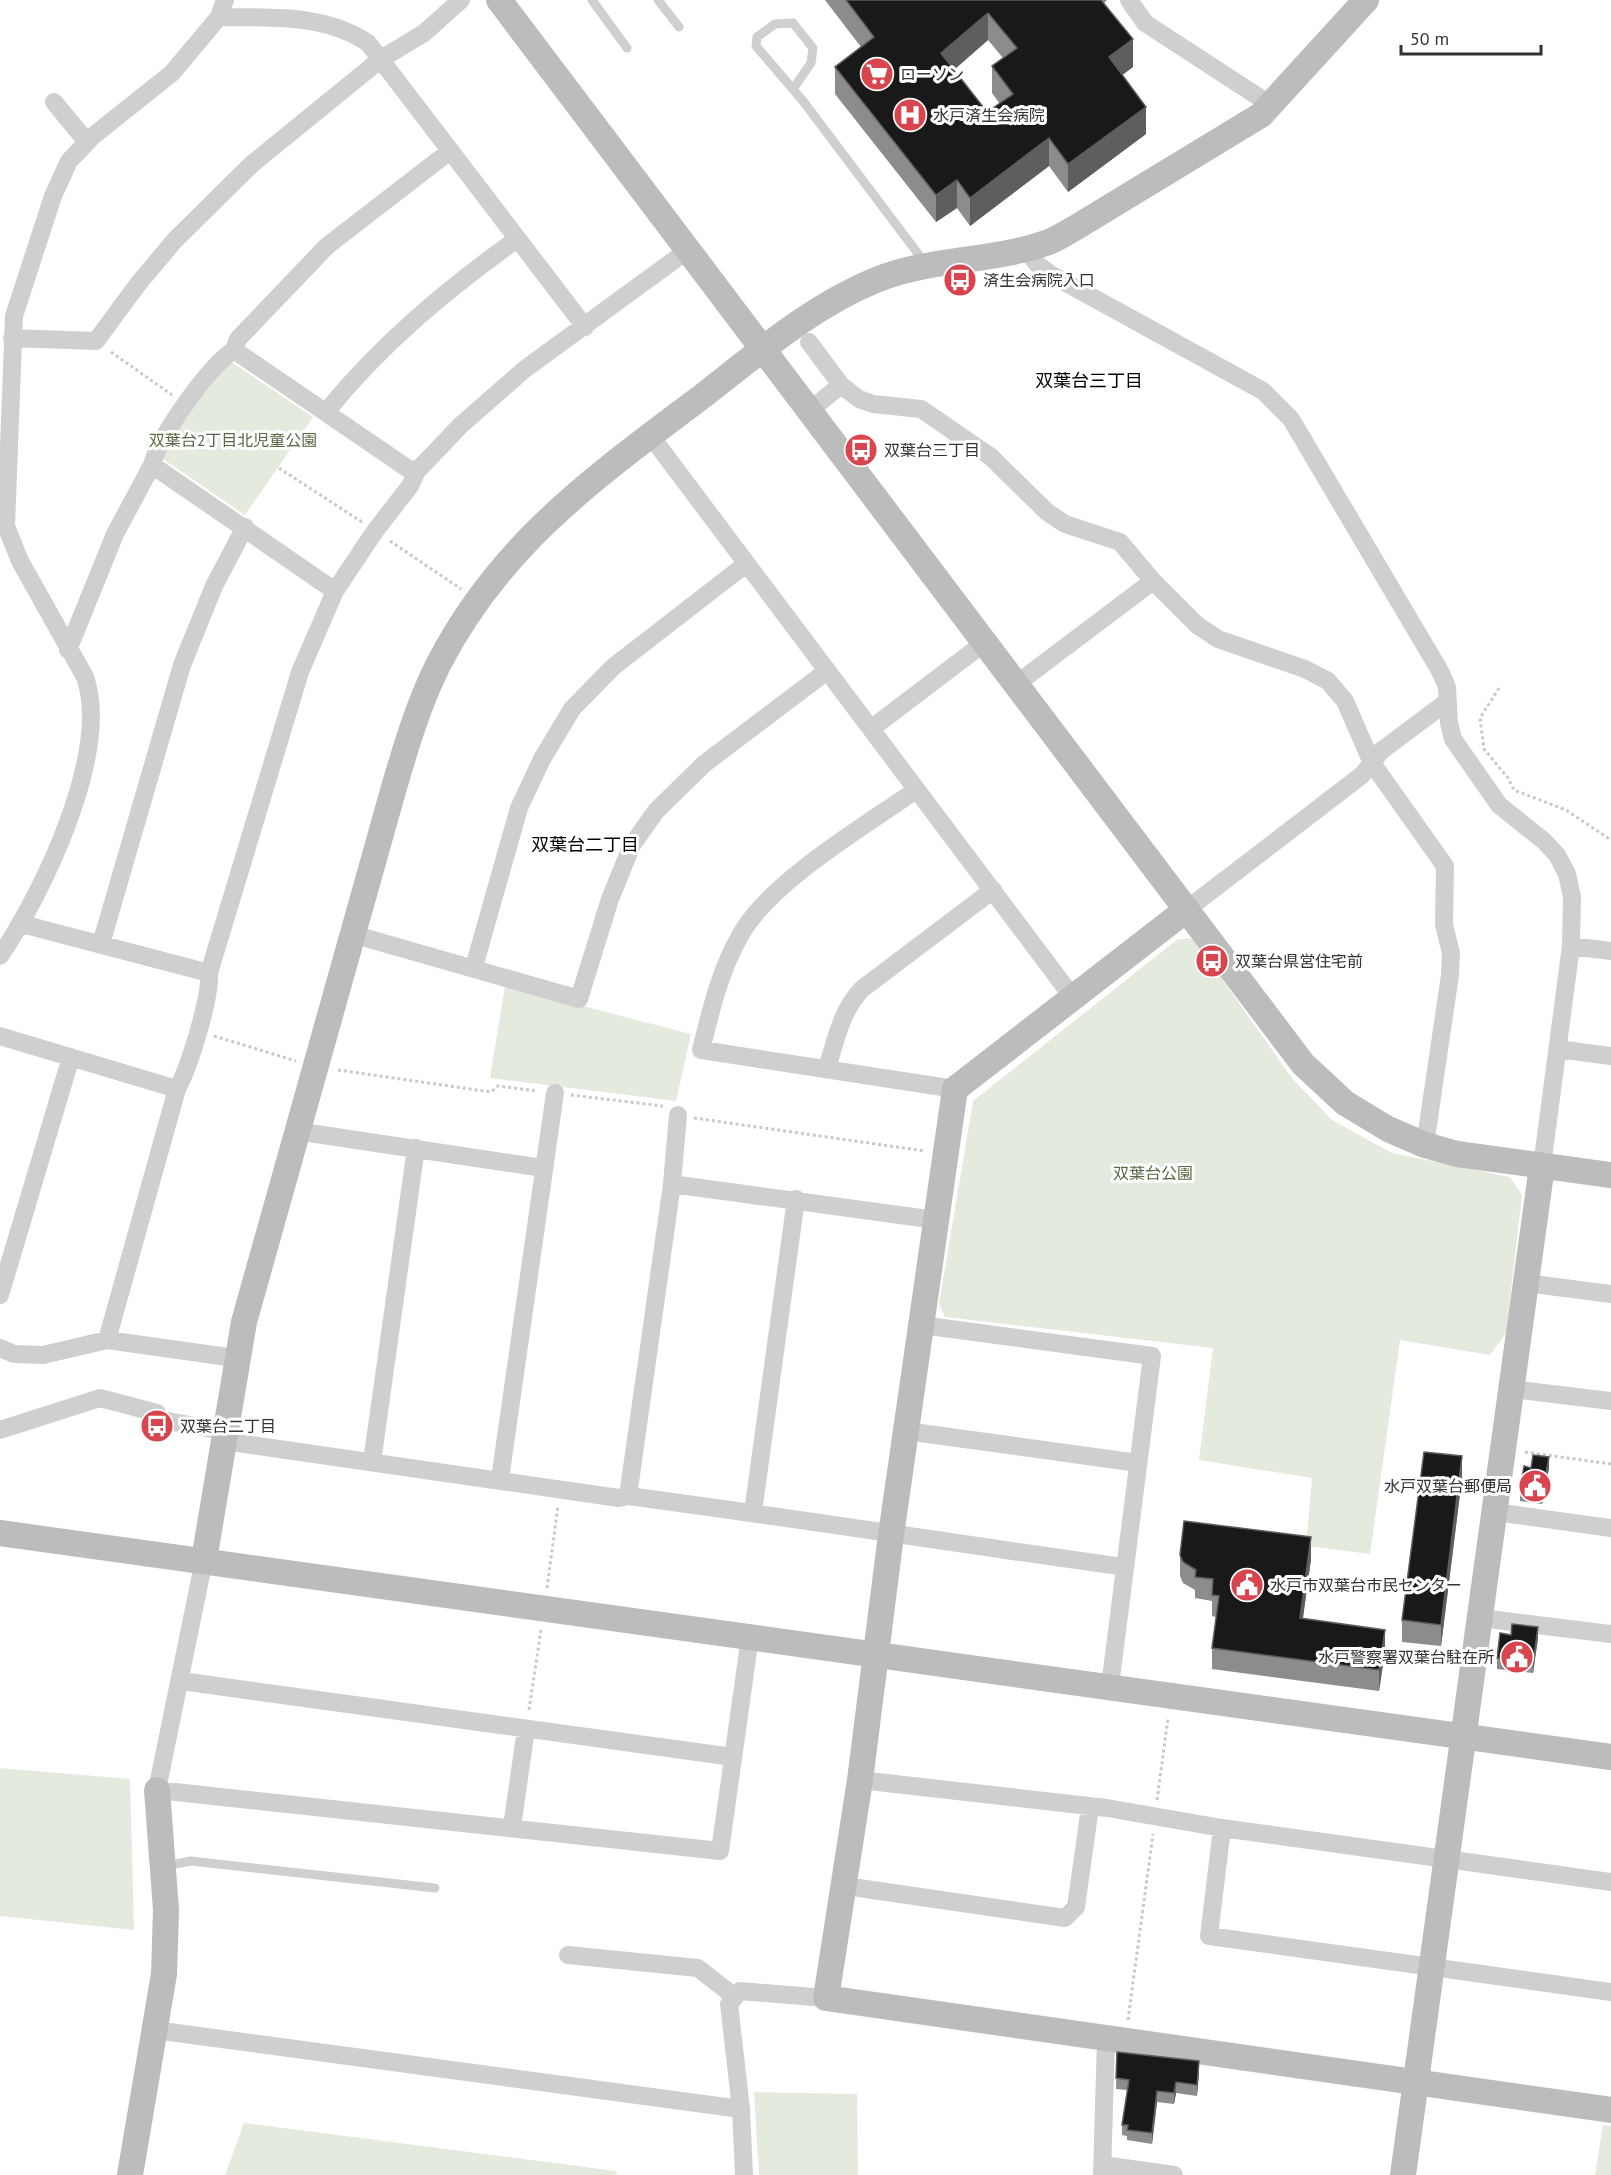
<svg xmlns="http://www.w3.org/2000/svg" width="1611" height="2175" viewBox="0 0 1611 2175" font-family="'PT Sans','Noto Sans JP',sans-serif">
	<rect width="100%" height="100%" fill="#fff"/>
	<path fill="#e4eade" d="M227 359 313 417 245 515 160 457 189 409Z
		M1178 939H1194L1291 1077 1332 1120 1392 1153 1510 1177 1522 1195 1506 1333 1490 1355 1400 1340 1370 1554 1306 1546 1312 1478 1199 1460 1213 1348 945 1317 939 1304 973 1101Z
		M505 986 691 1034 676 1101 490 1078Z
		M0 1768 130 1779 134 1930 0 1916Z
		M754 2092 857 2094 858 2175H759Z
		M244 2123 616 2171 617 2175H225Z
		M1603 2125 1611 2126V2175H1595Z"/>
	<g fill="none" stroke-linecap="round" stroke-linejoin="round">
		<path stroke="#c9c9c9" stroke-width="3" stroke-dasharray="3 3" stroke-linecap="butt" d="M111 352 172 395
			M279 468 362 522
			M390 541 461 589
			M1499 688 1480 718 1484 749 1508 778 1514 790 1566 810 1611 840
			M214 1036 296 1061
			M338 1070 491 1092 498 1086 537 1091
			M571 1095 663 1106
			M694 1118 925 1151
			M1525 1452 1611 1464
			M547 1588 558 1506
			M529 1710 541 1630
			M1157 1800 1168 1718
			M1128 2020 1153 1834"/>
		<path stroke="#cfcfcf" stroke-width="9" d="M592 0 627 48
			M658 0 679 27
			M793 89 811 63 813 48 793 23 775 24 757 37 756 46 803 101 925 263
			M165 1866 191 1861 435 1888"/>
		<path stroke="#cfcfcf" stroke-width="18" d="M1129 0 1145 23 1271 105
			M219 17C270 18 324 13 368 43L585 327
			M54 102 87 142
			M450 151 327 246 238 339 234 350 407 468 417 471 461 425 525 369 688 250
			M1026 249 1037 264 1050 274 1263 391 1291 419 1440 671 1447 687 1449 723 1453 739 1499 805 1544 841 1557 855 1567 874 1572 897 1571 946 1542 1166
			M12 338 96 341 138 284 175 240 252 164 381 59 424 33 461 0
			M809 342 841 385 859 399 873 404 921 409 991 457 1047 512 1065 524 1120 542 1153 581 1197 625 1218 639 1305 669 1328 681 1345 701 1372 763 1445 866 1444 925 1451 953 1450 975 1425 1145
			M809 411 841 385
			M326 412C381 344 446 290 517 239
			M650 435 1074 999
			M152 465C159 436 209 366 234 350
			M335 591 375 531 410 486 417 471
			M68 650 115 534 152 465 335 591 300 672 209 973C211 997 189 1068 177 1089
			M1015 685 1153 581
			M872 728 984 643
			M916 790C865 826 771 881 741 934 720 970 711 1010 701 1050L955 1089
			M1186 910 1362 775 1381 751 1448 701
			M22 924 209 973
			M352 934 579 999 610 899 632 845 656 811 704 764 827 671
			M101 944 182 665 214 586 245 527
			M1571 946 1611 951
			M0 956C43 893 111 752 85 677L20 561 6 526 14 316 53 196 69 161 93 136 172 73 219 17 225 0
			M474 967 519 808 542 759 572 709 613 667 746 564
			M0 1036 177 1089 107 1340
			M1558 1049 1611 1056
			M827 1068C836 1040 841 1011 862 989L993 890
			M296 1131 543 1168
			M672 1184 678 1115
			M1526 1283 1611 1294
			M0 1295 71 1057
			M921 1325 1152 1356 1110 1686
			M0 1348 14 1354 43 1355 107 1340 235 1358
			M1511 1389 1611 1401
			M0 1430 100 1398 157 1413 156 1419 224 1431
			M906 1431 1138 1463
			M223 1441 619 1498 628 1496C794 1518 959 1544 1125 1567
			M372 1462 416 1148
			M500 1479 555 1093
			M628 1496 672 1184 936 1220
			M753 1512 796 1199
			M1495 1512 1611 1528
			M204 1560 157 1790 720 1851 750 1637
			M1480 1618 1611 1634
			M181 1681 733 1757
			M860 1780 1107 1808 1222 1828 1611 1882
			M512 1827 526 1729
			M1222 1828 1209 1936 1611 1992
			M845 1886 1065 1918 1076 1907 1090 1807
			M568 1955 698 1968 735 1997
			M155 2030 741 2109
			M1103 2165 1174 2175
			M744 2175 741 2109 729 2004 740 1991 826 1998
			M1102 2175 1106 2039"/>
		<path stroke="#bcbcbc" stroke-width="26" d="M499 0 1303 1064 1345 1103 1388 1129 1425 1145 1457 1154 1611 1175
			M1186 910 955 1089 891 1535 860 1780 826 1998 1611 2110
			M0 1533 1611 1757
			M204 1560 244 1322 391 798C404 753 417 707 438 665 501 542 597 476 704 395 758 353 812 306 876 280 930 258 991 262 1046 243 1056 240 1066 233 1075 228L1261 115 1366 0
			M130 2175 164 1974 166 1910 157 1790
			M1403 2175 1542 1166"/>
	</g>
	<path fill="#8c8c8c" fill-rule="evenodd" d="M825 0H1107L1104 3 1133 67 1122 75 1146 134 1068 192 1049 166 970 226 957 208 936 222 835 94V67L861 47ZM988 40 1003 58 992 66V93L1000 104 987 112 954 70Z
		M1531 1468H1549L1542 1504 1520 1501V1490Z
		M1462 1478 1441 1646 1402 1642V1620Z
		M1180 1555 1311 1559 1303 1618 1385 1651 1379 1691 1212 1669V1648L1216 1617 1212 1616V1601L1195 1598V1590L1183 1583 1180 1576Z
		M1538 1638 1533 1673 1497 1669V1658Z
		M1117 2052 1199 2072 1197 2096 1176 2093 1174 2104 1157 2102 1152 2144 1127 2140V2136L1122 2135V2125L1127 2090 1116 2089Z"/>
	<path fill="#5e5e5e" d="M988 13V40L941 81V53Z
		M1133 39V67L1109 85V57Z
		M1146 107V134L1068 192V164Z
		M1049 138V166L970 226V198Z
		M957 180V208L936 222V195Z
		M1462 1456V1478L1441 1646V1625Z
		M1549 1457V1468L1542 1504V1494Z
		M1311 1537V1559L1300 1639V1618Z
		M1538 1627V1638L1533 1673V1663Z
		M1385 1630V1651L1379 1691V1670Z
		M1199 2061V2072L1197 2096V2085Z
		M1176 2082V2093L1174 2104V2093Z
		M1157 2091V2102L1152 2144V2133Z"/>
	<path fill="#191919" stroke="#5e5e5e" stroke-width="1.5" fill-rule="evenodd" d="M846 0H1101L1133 39 1109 57 1146 107 1068 164 1049 138 970 198 957 180 936 195 835 67 874 37ZM988 13 1017 48 992 66 1013 94 987 112 941 53Z
		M1424 1452 1462 1456 1441 1625 1402 1620Z
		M1533 1455 1549 1457 1542 1494 1520 1490 1524 1466 1531 1468Z
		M1184 1521 1311 1537 1300 1618 1385 1630 1379 1670 1212 1648 1219 1596 1212 1595 1213 1579 1195 1577 1196 1570 1183 1562 1180 1555Z
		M1512 1624 1538 1627 1533 1663 1497 1658 1500 1633 1511 1635Z
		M1117 2052 1199 2061 1197 2085 1176 2082 1174 2093 1157 2091 1152 2133 1127 2130 1128 2125H1122L1129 2080 1116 2078Z"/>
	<defs>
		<symbol id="supermarket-disc" viewBox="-11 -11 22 22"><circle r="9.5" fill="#d8454e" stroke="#fff"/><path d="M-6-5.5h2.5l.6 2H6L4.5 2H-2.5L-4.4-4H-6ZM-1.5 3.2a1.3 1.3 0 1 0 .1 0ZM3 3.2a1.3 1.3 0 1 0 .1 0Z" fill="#fff"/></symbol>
		<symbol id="hospital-disc" viewBox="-11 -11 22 22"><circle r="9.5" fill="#d8454e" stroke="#fff"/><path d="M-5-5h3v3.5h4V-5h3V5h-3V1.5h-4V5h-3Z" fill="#fff"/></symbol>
		<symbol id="bus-disc" viewBox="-11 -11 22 22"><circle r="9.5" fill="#d8454e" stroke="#fff"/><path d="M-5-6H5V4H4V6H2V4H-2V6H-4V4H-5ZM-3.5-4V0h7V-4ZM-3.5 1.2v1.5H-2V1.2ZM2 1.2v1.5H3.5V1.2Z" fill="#fff"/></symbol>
		<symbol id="civic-disc" viewBox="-11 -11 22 22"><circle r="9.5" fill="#d8454e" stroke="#fff"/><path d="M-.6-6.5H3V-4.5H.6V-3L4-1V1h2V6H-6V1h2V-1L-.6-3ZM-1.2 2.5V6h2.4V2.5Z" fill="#fff"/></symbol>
	</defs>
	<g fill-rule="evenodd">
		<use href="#supermarket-disc" x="858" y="55" width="38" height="38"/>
		<use href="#hospital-disc" x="891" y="96" width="38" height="38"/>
		<use href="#bus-disc" x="941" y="261" width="38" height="38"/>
		<use href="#bus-disc" x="842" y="431" width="38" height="38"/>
		<use href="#bus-disc" x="1193" y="942" width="38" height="38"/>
		<use href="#bus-disc" x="138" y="1407" width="38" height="38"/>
		<use href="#civic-disc" x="1516" y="1467" width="38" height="38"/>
		<use href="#civic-disc" x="1228" y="1566" width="38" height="38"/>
		<use href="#civic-disc" x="1498" y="1638" width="38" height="38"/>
	</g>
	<g text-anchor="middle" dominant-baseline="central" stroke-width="6" stroke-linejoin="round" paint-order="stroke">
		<g font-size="16" fill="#323232" stroke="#fff" text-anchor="start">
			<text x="900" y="74">ローソン</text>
			<text x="933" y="115">水戸済生会病院</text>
			<text x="983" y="280">済生会病院入口</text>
			<text x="884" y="450">双葉台三丁目</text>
			<text x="1235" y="961">双葉台県営住宅前</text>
			<text x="180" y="1426">双葉台二丁目</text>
			<text x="1512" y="1486" text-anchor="end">水戸双葉台郵便局</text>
			<text x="1270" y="1585">水戸市双葉台市民センター</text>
			<text x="1494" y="1657" text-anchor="end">水戸警察署双葉台駐在所</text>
		</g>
		<g font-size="16" fill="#546a42" stroke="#fff">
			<text x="233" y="440">双葉台2丁目北児童公園</text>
			<text x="1153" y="1173">双葉台公園</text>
		</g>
		<g font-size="18" fill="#000" stroke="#fff">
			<text x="1089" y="380">双葉台三丁目</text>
			<text x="585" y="844">双葉台二丁目</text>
		</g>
	</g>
	<path d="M1401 45v9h140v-9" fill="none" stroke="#323232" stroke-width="3"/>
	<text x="1410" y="45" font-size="18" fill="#323232" stroke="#ffffff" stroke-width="4.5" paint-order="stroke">50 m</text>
</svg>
